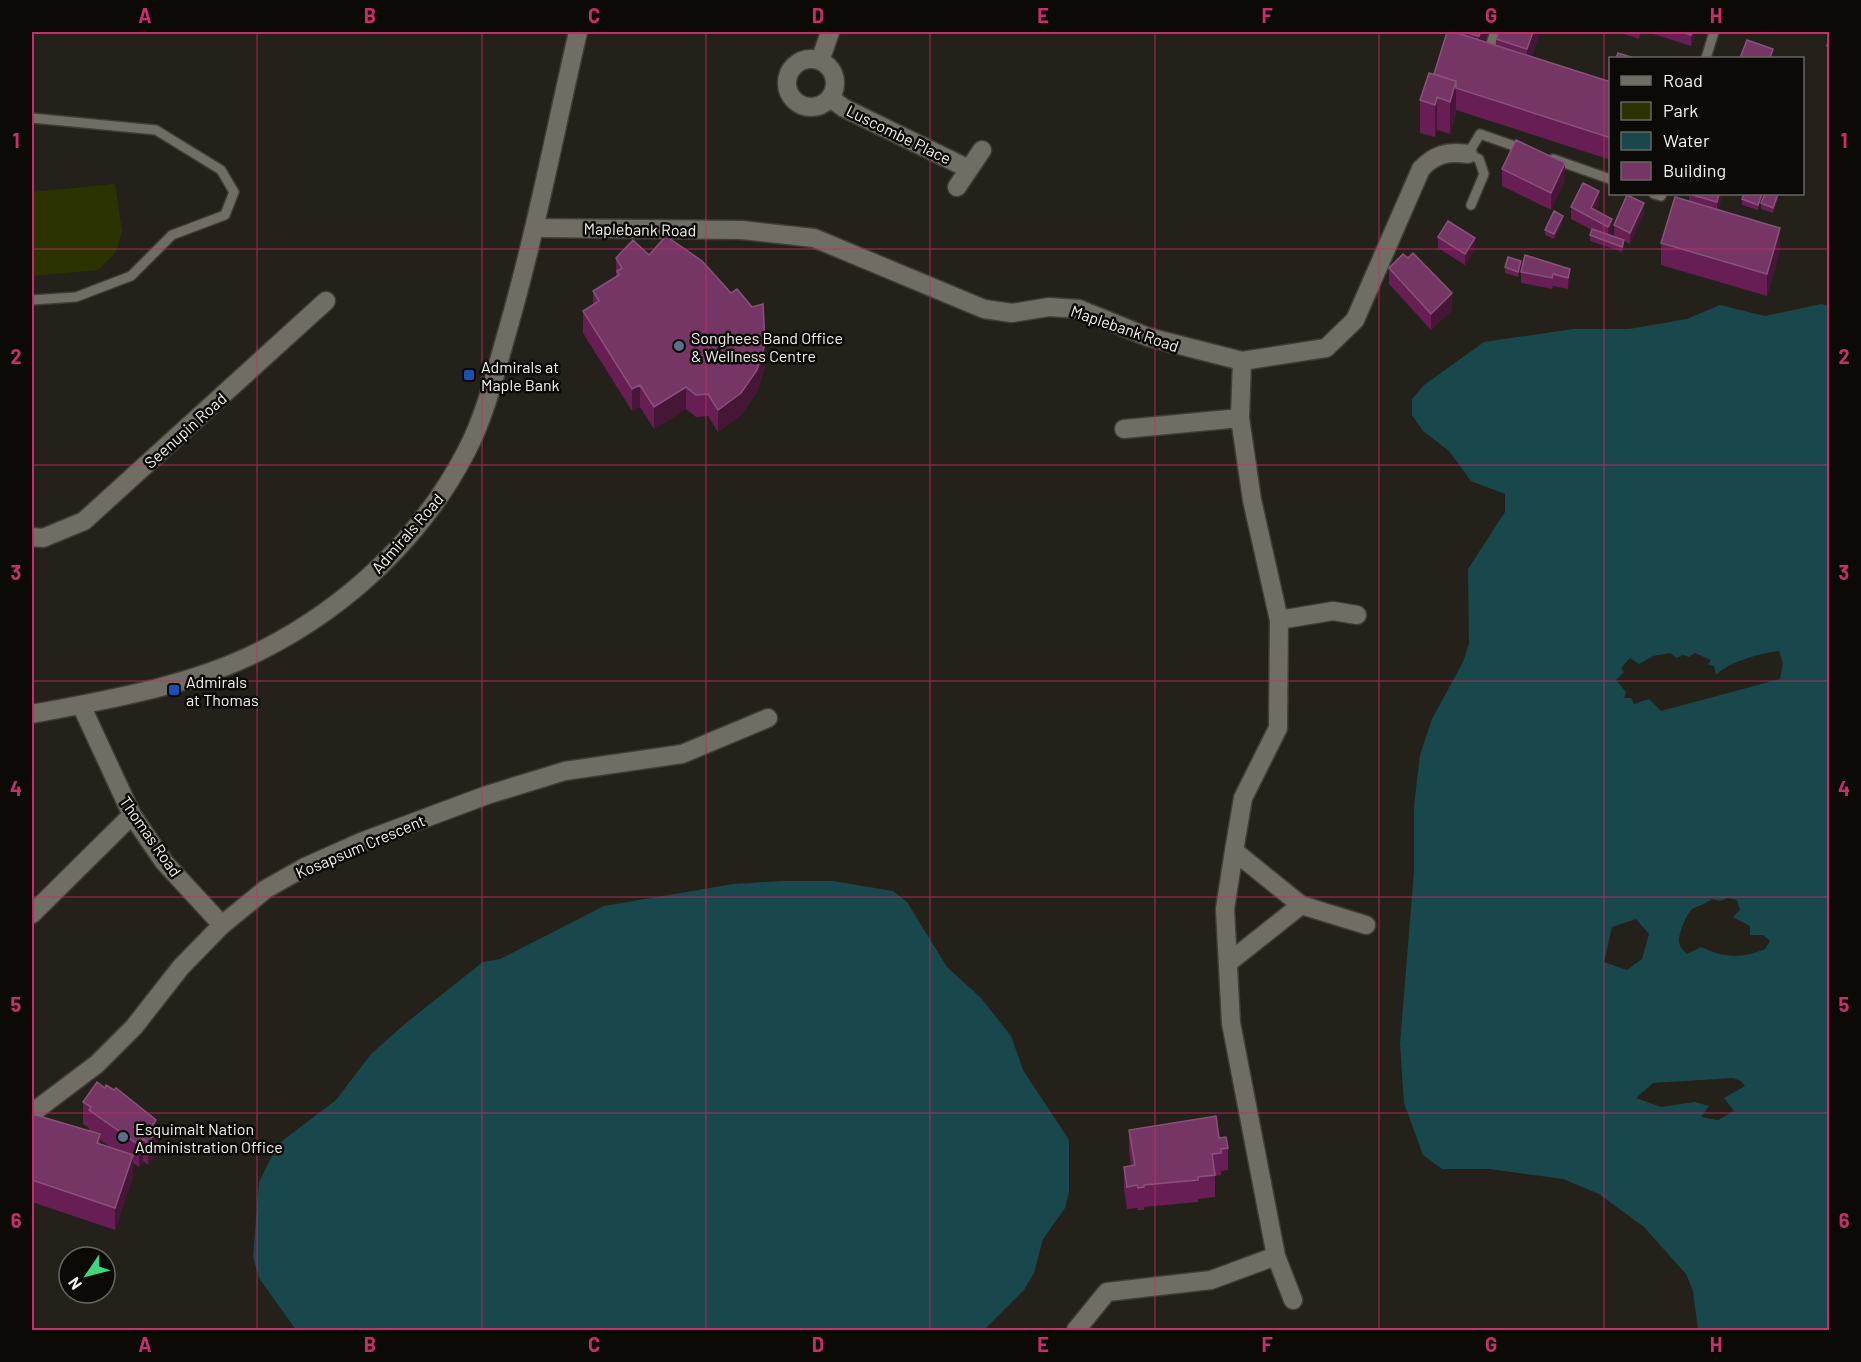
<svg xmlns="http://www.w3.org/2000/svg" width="1861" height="1362" viewBox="0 0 1861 1362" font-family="Barlow,sans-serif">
	<rect width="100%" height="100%" fill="#232119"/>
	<path fill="#2b3400" d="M115 184 122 231 116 252 98 270 32 276V192Z"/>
	<path fill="#19484c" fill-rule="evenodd" d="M1821 304 1830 306 1829 1330H1698L1693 1291 1686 1274 1644 1227 1599 1194 1563 1179 1489 1169H1442L1423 1155 1404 1103 1400 1044 1414 871V806L1420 755 1432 719 1463 662 1469 644 1468 569 1505 512V494L1471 481 1449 451 1423 431 1412 415V399L1424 385 1484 342 1573 329H1629L1687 319 1720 305 1765 316ZM1779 651 1783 664 1780 679 1661 711 1649 699 1634 704 1631 698H1624L1626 692 1616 680 1624 672 1621 668 1630 658 1639 664 1653 656 1670 653 1677 658 1683 655 1689 657 1695 653 1711 660 1708 665 1714 666 1716 675C1728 662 1761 653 1779 651ZM1728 898 1737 900 1740 910 1733 917 1750 926V935H1763L1770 941 1765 949C1741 959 1725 958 1701 947L1687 954C1683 950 1680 948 1679 942 1678 935 1687 911 1694 908 1701 905 1705 904 1712 899L1720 901ZM1636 919 1649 934 1642 959 1627 970 1604 962 1612 927ZM1733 1078 1741 1081 1745 1086 1724 1098 1734 1111 1718 1120 1701 1117 1709 1106 1695 1102 1661 1107 1636 1098 1653 1083Z
		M781 881H833L893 891 907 902 947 967 981 998 1011 1036 1023 1070 1069 1140V1192L1065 1208 1043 1239 1034 1273 1024 1290 984 1330H296L259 1278 253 1257 259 1182 278 1144 336 1100 371 1054 406 1023 483 962 500 959 604 906 733 884Z"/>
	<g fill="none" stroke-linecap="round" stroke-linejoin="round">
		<defs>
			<path id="lane" d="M1487 55 1495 32
				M1706 58 1714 32
				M32 118 156 130 221 170 234 192 225 215 172 235 131 276 76 297 32 300
				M1553 159 1610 179
				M1654 194 1661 196 1662 194
				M1471 205 1484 174 1479 159 1468 154 1480 134 1523 149"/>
			<path id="street" d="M787 83a24 24 0 1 1 48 0a24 24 0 1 1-48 0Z
				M820 61 830 32
				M830 98 844 108 969 169
				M957 187 982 150
				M536 228 742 230 814 238 984 309 1012 313 1049 307 1079 309 1148 337 1242 361 1326 348 1355 320 1421 169C1435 154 1448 151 1468 154
				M1242 361 1240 418 1252 500 1279 620 1278 728 1243 798 1234 851 1225 909 1231 1023 1276 1256 1293 1300
				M1124 429 1240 418
				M32 537 43 538 84 521 326 301
				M1279 620 1333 611 1357 615
				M81 705 132 815 164 862 222 925
				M1234 851 1301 905 1366 925
				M32 914 132 815
				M1228 963 1301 905
				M32 1113 97 1064 134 1027 181 967 222 925 266 889 305 867 361 842 487 795 565 771 682 754 768 718
				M1076 1330 1107 1292 1211 1280 1276 1256"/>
			<path id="secondary" d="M32 714C107 700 195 685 264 649 348 606 422 537 466 452 486 414 496 370 508 329 536 231 555 131 578 32"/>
		</defs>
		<use href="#lane" stroke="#403d37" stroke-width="12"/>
		<use href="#street" stroke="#403d37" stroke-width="21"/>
		<use href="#secondary" stroke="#403d37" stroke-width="21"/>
		<use href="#lane" stroke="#706e64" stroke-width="9"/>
		<use href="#street" stroke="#706e64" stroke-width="18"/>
		<use href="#secondary" stroke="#706e64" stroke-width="18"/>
	</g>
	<path fill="#661e54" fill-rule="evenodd" d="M1447 32H1488L1485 41 1496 45V39L1499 32H1540L1532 56 1609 81 1611 75V160L1456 110V114L1450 134 1437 130 1435 137 1420 133V100L1434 74Z
		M1618 32H1641L1639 39Z
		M1653 32H1696L1691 46 1653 34Z
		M1830 36V58L1827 57V46Z
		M1502 169 1565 180 1551 210 1502 186Z
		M1689 194H1723L1718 209 1780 250 1767 296 1661 265V243L1689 201Z
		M1763 194 1758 210 1742 205V199Z
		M1778 199 1773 213 1761 209V203Z
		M1599 203 1596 210 1612 230 1610 235 1614 236V225L1644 214 1630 244 1624 241V246L1622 252 1590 241V235L1592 230 1571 219V207Z
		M1563 221 1554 239 1545 235V230Z
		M1438 237 1475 249 1465 265 1438 248Z
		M1525 255 1570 280 1568 289 1553 286 1552 289 1521 283V272Z
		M616 258 765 366 757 392 741 415 718 432 708 416 696 417 686 409 654 429 640 407 632 411 583 333V311L593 304V291L616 276Z
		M1408 258 1452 310 1431 330 1389 284V268Z
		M1505 267H1521L1518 277 1505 273Z
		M83 1102 156 1128 158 1151 148 1165 143 1161 139 1167 133 1163V1177L115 1230 32 1202V1114L89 1131V1128L83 1124ZM100 1140 112 1148 100 1144Z
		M1129 1130 1228 1148V1170L1221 1171V1175L1215 1176V1197L1198 1199V1202L1144 1207V1210H1138L1137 1208 1127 1209 1124 1189V1167L1131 1166 1129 1152Z"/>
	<path fill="#451636" d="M1481 32H1488L1479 58V36Z
		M1533 32H1540L1527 71V49Z
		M1692 32H1696L1691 46V35Z
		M1456 81V114L1450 134V102Z
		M1437 97V130L1435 137V105Z
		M1565 163V180L1551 210V193Z
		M1599 191V203L1591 219V208Z
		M1719 194H1723L1717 213V202Z
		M1762 194H1763V196L1758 210V205Z
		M1778 194V199L1773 213V208Z
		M1644 203V214L1630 244V233Z
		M1563 216V221L1554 239V234Z
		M1612 219V230L1608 238V227Z
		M1780 228V250L1767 296V274Z
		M1475 238V249L1465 265V254Z
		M1521 261V267L1518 277V272Z
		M1570 269V280L1568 289V278Z
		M1452 293V310L1431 330V314Z
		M765 344V366L757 392 741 415 718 432V410Z
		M640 385V407L632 411V389Z
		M686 387V409L654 429V407Z
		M156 1120V1131L158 1129V1151L148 1165V1143L153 1125Z
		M143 1139V1161L139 1167V1145Z
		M133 1155V1177L115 1230V1208Z"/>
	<path fill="#753565" stroke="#89527a" stroke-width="1.5" d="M1447 32H1454L1611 82V138L1456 88V81L1434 74Z
		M1464 32H1481L1479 36Z
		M1499 32H1533L1527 49 1496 39Z
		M1681 32H1692L1691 35Z
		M1830 36V47L1827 46Z
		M1747 40 1773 49 1770 58H1740Z
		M1618 53 1634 58H1616Z
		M1429 73 1456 81 1450 102 1437 97 1435 105 1420 100Z
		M1516 140 1565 163 1551 193 1502 169Z
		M1583 183 1599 191 1591 208 1612 219 1608 227 1571 207Z
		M1689 194H1719L1717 202Z
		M1744 194H1762L1758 205 1742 199Z
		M1765 194H1778L1773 208 1761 203Z
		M1627 195 1644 203 1630 233 1614 225Z
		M1675 197 1780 228 1767 274 1661 243Z
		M1554 211 1563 216 1554 234 1545 230Z
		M1448 221 1475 238 1465 254 1438 237Z
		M1592 229 1624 240 1622 247 1590 235Z
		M666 236 702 261 731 293 737 289 752 307 763 304 765 344 757 370 741 393 718 410 708 394 696 395 686 387 654 407 640 385 632 389 583 311 599 301 593 291 619 275 617 271 622 268 616 258 633 240 649 255Z
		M1413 253 1452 293 1431 314 1389 268 1403 254 1408 258Z
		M1525 255 1570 269 1568 278 1553 274 1552 278 1521 272Z
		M1508 257 1521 261 1518 272 1505 267Z
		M97 1082 105 1088 106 1085 114 1090 116 1088 156 1120 153 1125 158 1129 148 1143 143 1139 139 1145 89 1110 91 1107 83 1102Z
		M32 1114 100 1134 97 1143 133 1155 115 1208 32 1180Z
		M1216 1116 1219 1138 1226 1137 1228 1148 1221 1149V1153L1212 1154 1215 1175 1198 1177V1180L1144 1185V1187L1138 1188 1137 1185 1127 1187 1124 1167 1135 1165 1129 1130Z"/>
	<path fill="none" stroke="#c72e6a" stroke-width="1.5" stroke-opacity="0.55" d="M257 32V1330M482 32V1330M706 32V1330M930 32V1330M1155 32V1330M1379 32V1330M1604 32V1330M32 249H1830M32 465H1830M32 681H1830M32 897H1830M32 1113H1830"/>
	<g fill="#5c6f8a" stroke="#0b0a07" stroke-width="2">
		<circle cx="679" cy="346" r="6"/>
		<circle cx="123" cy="1137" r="6"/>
	</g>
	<g fill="#1a4fb4" stroke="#0b0a07" stroke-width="2">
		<rect x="463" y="369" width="12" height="12" rx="3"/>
		<rect x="168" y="684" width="12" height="12" rx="3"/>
	</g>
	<g text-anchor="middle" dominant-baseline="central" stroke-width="5" stroke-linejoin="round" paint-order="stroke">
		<g font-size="16" fill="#f3f1ec" stroke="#0b0a07">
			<text transform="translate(899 134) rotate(26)">Luscombe Place</text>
			<text transform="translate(640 229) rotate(1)">Maplebank Road</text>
			<text transform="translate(1125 328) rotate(19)">Maplebank Road</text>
			<text transform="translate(185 430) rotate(-42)">Seenupin Road</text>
			<text transform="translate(407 533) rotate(-49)">Admirals Road</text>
			<text transform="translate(151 836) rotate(55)">Thomas Road</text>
			<text transform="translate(360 846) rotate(-23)">Kosapsum Crescent</text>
		</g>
		<g font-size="16" fill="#f3f1ec" stroke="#0b0a07" text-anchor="start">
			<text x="691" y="337">Songhees Band Office<tspan x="691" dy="18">&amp; Wellness Centre</tspan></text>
			<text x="481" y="366">Admirals at<tspan x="481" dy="18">Maple Bank</tspan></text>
			<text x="186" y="681">Admirals<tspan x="186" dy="18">at Thomas</tspan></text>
			<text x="135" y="1128">Esquimalt Nation<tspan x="135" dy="18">Administration Office</tspan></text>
		</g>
	</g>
	<rect width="1861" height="1362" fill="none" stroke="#0b0a07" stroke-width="66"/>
	<rect x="1609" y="57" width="195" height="138" fill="#0b0a07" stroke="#686663" stroke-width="1.5"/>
	<rect x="1621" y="76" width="30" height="9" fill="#706e64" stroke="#686663" stroke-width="1.5"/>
	<text x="1663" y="87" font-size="18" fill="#f3f1ec">Road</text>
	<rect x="1621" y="102" width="30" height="18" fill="#2b3400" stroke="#686663" stroke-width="1.5"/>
	<text x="1663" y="117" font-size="18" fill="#f3f1ec">Park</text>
	<rect x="1621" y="132" width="30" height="18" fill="#19484c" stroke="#686663" stroke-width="1.5"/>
	<text x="1663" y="147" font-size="18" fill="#f3f1ec">Water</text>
	<rect x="1621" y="162" width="30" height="18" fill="#753565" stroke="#686663" stroke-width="1.5"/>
	<text x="1663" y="177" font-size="18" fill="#f3f1ec">Building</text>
	<g transform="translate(87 1275) rotate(235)"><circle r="28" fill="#0b0a07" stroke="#686663" stroke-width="1.5"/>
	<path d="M0-4.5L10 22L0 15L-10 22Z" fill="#3ed77d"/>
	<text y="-9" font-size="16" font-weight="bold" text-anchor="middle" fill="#f3f1ec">N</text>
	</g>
	<rect x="33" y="33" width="1795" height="1296" fill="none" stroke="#c72e6a" stroke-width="2"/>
	<g font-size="20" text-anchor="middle" font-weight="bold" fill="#c72e6a">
		<text x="145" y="23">A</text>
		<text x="370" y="23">B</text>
		<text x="594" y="23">C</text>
		<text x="818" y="23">D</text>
		<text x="1043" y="23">E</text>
		<text x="1267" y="23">F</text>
		<text x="1491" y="23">G</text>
		<text x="1716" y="23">H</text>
		<text x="16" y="148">1</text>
		<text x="1844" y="148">1</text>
		<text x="16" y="364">2</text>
		<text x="1844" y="364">2</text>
		<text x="16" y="580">3</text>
		<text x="1844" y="580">3</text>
		<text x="16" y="796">4</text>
		<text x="1844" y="796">4</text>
		<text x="16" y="1012">5</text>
		<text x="1844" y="1012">5</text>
		<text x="16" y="1228">6</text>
		<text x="1844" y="1228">6</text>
		<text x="145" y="1352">A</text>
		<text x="370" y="1352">B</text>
		<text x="594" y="1352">C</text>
		<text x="818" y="1352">D</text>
		<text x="1043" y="1352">E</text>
		<text x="1267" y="1352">F</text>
		<text x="1491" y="1352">G</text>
		<text x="1716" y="1352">H</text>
	</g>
</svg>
